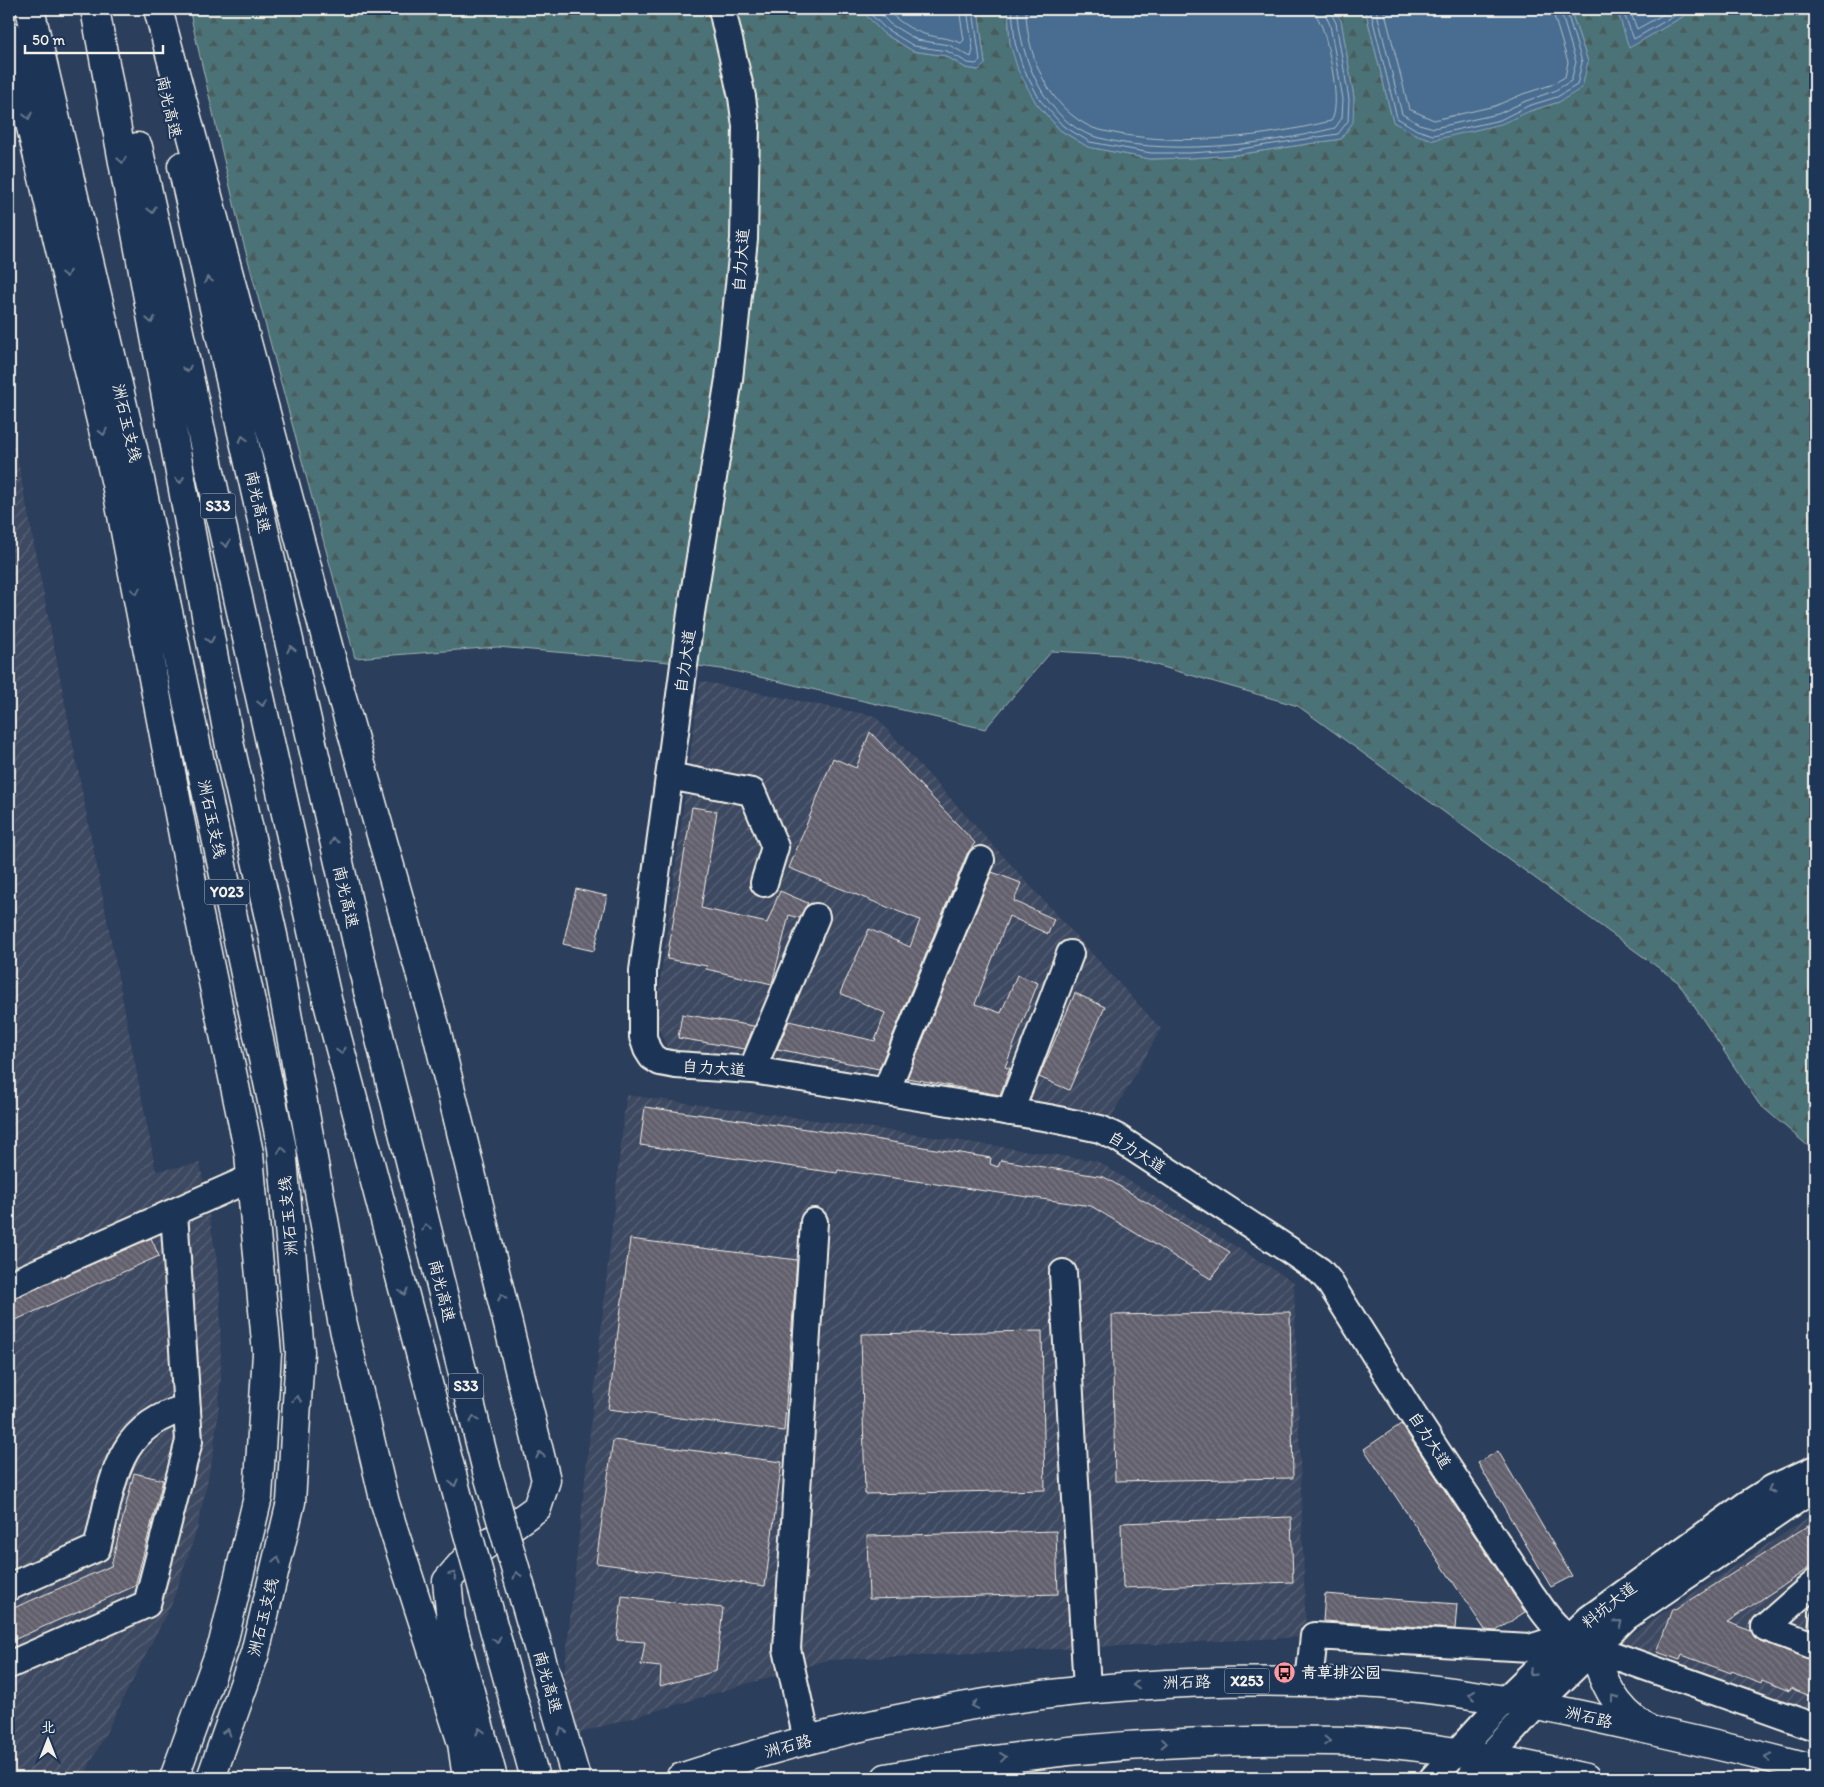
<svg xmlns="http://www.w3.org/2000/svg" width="1824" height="1787" viewBox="0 0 1824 1787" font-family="Itim,'LXGW WenKai TC',sans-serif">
	<defs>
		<pattern id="industrial-furrows" width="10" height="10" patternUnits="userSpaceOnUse" patternTransform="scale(1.25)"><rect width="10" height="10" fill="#3c4861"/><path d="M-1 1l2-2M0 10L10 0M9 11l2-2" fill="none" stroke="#596378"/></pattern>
		<pattern id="forest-firs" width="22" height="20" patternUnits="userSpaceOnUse" patternTransform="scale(1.25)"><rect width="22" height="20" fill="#4c7377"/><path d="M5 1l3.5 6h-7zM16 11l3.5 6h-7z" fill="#4a5b5c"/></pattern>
		<pattern id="building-back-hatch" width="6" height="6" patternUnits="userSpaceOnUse" patternTransform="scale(1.25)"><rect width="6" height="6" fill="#63616e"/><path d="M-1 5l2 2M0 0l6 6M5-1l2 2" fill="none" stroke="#7a7883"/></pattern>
	</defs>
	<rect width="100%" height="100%" fill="#2b3e5c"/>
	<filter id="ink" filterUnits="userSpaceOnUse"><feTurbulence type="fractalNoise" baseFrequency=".02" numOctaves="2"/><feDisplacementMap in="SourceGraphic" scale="10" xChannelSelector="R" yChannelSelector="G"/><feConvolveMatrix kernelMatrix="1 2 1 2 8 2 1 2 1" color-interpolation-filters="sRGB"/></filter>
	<g filter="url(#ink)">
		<path fill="url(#industrial-furrows)" d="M9 415 156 1171 200 1163 216 1255 220 1295 221 1376 218 1416 213 1455 197 1530 172 1603 83 1778H9Z
			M700 681 875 716 1161 1029 1110 1119 669 1052 655 1020Z
			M626 1095 845 1124 1097 1161 1294 1282 1306 1637 828 1660 557 1740Z
			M1815 1513V1717L1613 1646Z"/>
		<path fill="url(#forest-firs)" stroke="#a0b2b0" d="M189 9H853L865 14 883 33 913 51 946 56 966 68 978 70 985 64 978 9H1008L1010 44 1036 103 1060 130 1088 147 1150 159 1190 158 1235 155 1341 139 1354 98 1341 21 1333 9H1365L1393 122 1433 140 1559 102 1588 62 1570 9H1617L1630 47 1696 9H1815V1152L1759 1104 1678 982 1298 706 1121 655 1052 651 985 729 729 670 660 661 497 647 355 658 241 234Z"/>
		<path fill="#486d90" stroke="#8da2b3" d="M853 9H978L985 64 979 70 966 68 946 56 913 51 883 33 865 14Z
			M1008 9H1333L1341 20 1354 98 1353 122 1341 139 1235 155 1190 158 1150 159 1088 147 1060 130 1036 103 1018 70 1010 44Z
			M1365 9H1570L1588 62 1582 88 1559 102 1530 111 1501 124 1433 140 1415 134 1393 122Z
			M1617 9H1696L1629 48Z"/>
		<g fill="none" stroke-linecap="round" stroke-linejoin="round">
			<path stroke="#afbcc5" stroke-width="1" d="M865 9 886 29 914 46 947 51 968 63 976 64 980 61 973 9
				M876 9 890 24 917 40 949 45 971 57 973 50 967 9
				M886 9C895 18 906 27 919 32 932 38 948 37 961 43L964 40 959 9
				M1012 9 1015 43 1023 68 1040 100 1063 126 1090 142 1151 153H1190L1234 150 1338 134 1348 121 1349 99 1336 23 1329 9
				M1018 9C1018 55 1046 121 1093 136 1160 157 1267 145 1335 128L1342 118 1343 99 1330 25 1323 9
				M1026 9C1026 55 1049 109 1093 128 1101 131 1111 132 1119 134 1186 146 1265 137 1331 121 1342 107 1329 48 1323 30 1321 22 1316 18 1315 9
				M1370 9 1397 118 1417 130 1433 135 1500 120 1528 106 1557 97 1577 85 1582 62 1566 9
				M1376 9 1402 114 1419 124 1434 128 1498 114 1526 101 1554 91 1571 81 1576 62 1560 9
				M1384 9 1409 109 1434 120 1495 106 1523 94 1551 85 1565 77 1568 62 1552 9
				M1622 9 1634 39 1686 9
				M1629 9 1637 29 1673 9"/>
		</g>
		<path fill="url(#building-back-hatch)" stroke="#f4f1e8" d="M870 732 975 843 967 854 879 1069 777 1049 789 1021 875 1041 885 1013 840 993 869 929 910 947 920 920 789 868 833 758 856 768Z
			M692 807 717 811 701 908 767 923 780 891 808 903 799 918 789 915 772 984 706 969 707 966 667 959Z
			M992 872 1021 883 1014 901 1054 919 1048 934 1009 916 975 1004 1001 1013 1017 975 1038 983 1005 1067 1010 1068 1000 1095 907 1078Z
			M576 889 607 896 594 951 563 944Z
			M1075 993 1105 1007 1069 1090 1039 1077Z
			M682 1014 754 1026 745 1049 678 1038Z
			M645 1107 843 1134 991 1158 990 1164 998 1167 1001 1160 1104 1177 1230 1252 1211 1279 1091 1206 838 1170 837 1173 640 1145Z
			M151 1238 159 1256 9 1323V1300Z
			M630 1239 797 1260 784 1431 608 1409Z
			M1290 1312 1293 1478 1115 1481 1112 1315Z
			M1042 1331 1045 1490 865 1494 861 1334Z
			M1401 1424 1525 1612 1496 1631 1485 1630 1364 1449Z
			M613 1440 782 1462 765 1586 596 1563Z
			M1498 1451 1572 1576 1551 1587 1478 1463Z
			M134 1473 163 1480 135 1586 9 1642V1610L111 1566Z
			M1291 1517 1293 1582 1123 1588 1121 1523Z
			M1815 1521V1564L1727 1622 1751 1631 1760 1641 1815 1661V1698L1790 1688 1789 1691 1762 1680 1761 1683 1732 1671 1731 1673 1682 1655 1680 1660 1657 1652 1672 1609 1675 1610Z
			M1056 1531 1058 1594 869 1599 867 1536Z
			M1325 1594 1457 1604 1455 1629 1323 1621Z
			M622 1596 723 1608 716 1671 660 1686 661 1667 641 1665 645 1642 617 1640Z
			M1814 1607H1815V1630L1807 1627Z"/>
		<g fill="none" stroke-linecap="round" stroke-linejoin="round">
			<defs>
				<path id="minor" d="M722 9 742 97 746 126 744 239 729 379 691 613 643 971V1037L647 1049 652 1057 660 1062 676 1065 752 1070 1049 1118 1100 1129 1118 1138 1292 1252 1320 1271 1328 1280 1413 1415 1531 1594C1540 1606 1547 1619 1559 1629 1570 1638 1583 1635 1593 1648L1815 1727
					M669 776 752 792 775 847 764 883
					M752 1070 816 917
					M886 1091 981 860
					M1010 1112 1070 954
					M1063 1273 1087 1689
					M9 1285 251 1178
					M1815 1583 1765 1627 1815 1646
					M9 1587 97 1548C113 1486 113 1426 187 1408
					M9 1665 147 1604 189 1441 174 1212
					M1309 1682 1314 1636 1530 1648 1565 1637
					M807 1740 787 1649 814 1222
					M1433 1778 1505 1700 1589 1619 1746 1505 1773 1488 1815 1469
					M1470 1778 1536 1705 1626 1617 1801 1497 1815 1491"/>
				<path id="major" d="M30 9 138 470 282 1148 300 1352 291 1502 255 1653 211 1778
					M9 35 116 484 192 882 249 1153 251 1178 267 1353 258 1497 223 1643 174 1778
					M1593 1648C1603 1681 1614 1708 1645 1727
					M680 1778C880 1711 1091 1677 1302 1682 1331 1683 1360 1682 1389 1685 1474 1692 1557 1709 1640 1728 1699 1741 1758 1754 1815 1770
					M886 1778C1009 1754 1128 1742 1253 1741 1299 1741 1346 1739 1392 1744 1457 1750 1522 1764 1586 1778"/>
				<path id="highway" d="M95 9 230 746 273 935 342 1320 385 1503 462 1743 467 1778
					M158 9 338 683 435 1025 546 1480 537 1508 465 1560 447 1581 451 1620 493 1778
					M138 147 328 1003
					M182 166 368 991"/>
			</defs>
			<use href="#minor" stroke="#f4f1e8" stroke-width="30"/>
			<use href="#major" stroke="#f4f1e8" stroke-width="31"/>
			<use href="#highway" stroke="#f4f1e8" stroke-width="31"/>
			<use href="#minor" stroke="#1d3557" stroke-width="26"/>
			<use href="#major" stroke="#1d3557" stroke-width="28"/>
			<use href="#highway" stroke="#1d3557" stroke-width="28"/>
			<defs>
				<path id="highway-bridge" d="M368 991 487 1471 576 1778
					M328 1003 460 1505 535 1778"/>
			</defs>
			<use href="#highway-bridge" stroke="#f4f1e8" stroke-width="31" stroke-linecap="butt"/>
			<use href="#highway-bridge" stroke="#1d3557" stroke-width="28"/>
		</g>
		<defs><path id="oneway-chevron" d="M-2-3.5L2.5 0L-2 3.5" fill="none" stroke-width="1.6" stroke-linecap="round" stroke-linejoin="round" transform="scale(1.25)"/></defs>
		<g stroke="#68778a">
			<use href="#oneway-chevron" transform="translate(28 116) rotate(77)"/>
			<use href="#oneway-chevron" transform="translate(122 160) rotate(80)"/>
			<use href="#oneway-chevron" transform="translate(152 210) rotate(77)"/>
			<use href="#oneway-chevron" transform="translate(66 274) rotate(77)"/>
			<use href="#oneway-chevron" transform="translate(208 280) rotate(-103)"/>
			<use href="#oneway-chevron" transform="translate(151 320) rotate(80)"/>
			<use href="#oneway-chevron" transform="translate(187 369) rotate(77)"/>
			<use href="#oneway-chevron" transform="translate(103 432) rotate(77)"/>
			<use href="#oneway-chevron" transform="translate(243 439) rotate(-103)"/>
			<use href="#oneway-chevron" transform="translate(180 480) rotate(80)"/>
			<use href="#oneway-chevron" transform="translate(226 544) rotate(77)"/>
			<use href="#oneway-chevron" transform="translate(136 591) rotate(79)"/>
			<use href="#oneway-chevron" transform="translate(210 640) rotate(79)"/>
			<use href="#oneway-chevron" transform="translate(291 649) rotate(-103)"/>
			<use href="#oneway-chevron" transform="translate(262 703) rotate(77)"/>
			<use href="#oneway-chevron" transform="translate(334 841) rotate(-103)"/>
			<use href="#oneway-chevron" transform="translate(341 1051) rotate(75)"/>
			<use href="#oneway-chevron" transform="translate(282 1150) rotate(-98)"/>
			<use href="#oneway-chevron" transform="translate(426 1227) rotate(-104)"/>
			<use href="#oneway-chevron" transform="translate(404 1292) rotate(75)"/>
			<use href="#oneway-chevron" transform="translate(502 1297) rotate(-104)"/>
			<use href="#oneway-chevron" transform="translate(297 1399) rotate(-86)"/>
			<use href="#oneway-chevron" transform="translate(474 1419) rotate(-104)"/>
			<use href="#oneway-chevron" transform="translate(540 1455) rotate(-103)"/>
			<use href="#oneway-chevron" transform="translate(454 1483) rotate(75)"/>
			<use href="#oneway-chevron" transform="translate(1771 1490) rotate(150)"/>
			<use href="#oneway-chevron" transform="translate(277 1560) rotate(-77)"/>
			<use href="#oneway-chevron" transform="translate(453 1575) rotate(-50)"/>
			<use href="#oneway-chevron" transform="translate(517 1575) rotate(-106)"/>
			<use href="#oneway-chevron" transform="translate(1619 1623) rotate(-41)"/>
			<use href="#oneway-chevron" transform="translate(497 1640) rotate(75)"/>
			<use href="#oneway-chevron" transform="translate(1532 1673) rotate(136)"/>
			<use href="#oneway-chevron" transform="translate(1136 1685) rotate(175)"/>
			<use href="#oneway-chevron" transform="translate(1472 1695) rotate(-173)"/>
			<use href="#oneway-chevron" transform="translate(1614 1698) rotate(-126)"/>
			<use href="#oneway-chevron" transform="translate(975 1705) rotate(170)"/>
			<use href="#oneway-chevron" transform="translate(480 1731) rotate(-105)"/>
			<use href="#oneway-chevron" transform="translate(562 1731) rotate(-106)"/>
			<use href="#oneway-chevron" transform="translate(227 1732) rotate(-71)"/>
			<use href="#oneway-chevron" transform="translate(1327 1741) rotate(3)"/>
			<use href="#oneway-chevron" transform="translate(1164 1743) rotate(-2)"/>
			<use href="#oneway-chevron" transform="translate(1003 1757) rotate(-7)"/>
			<use href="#oneway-chevron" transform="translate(1768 1757) rotate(-167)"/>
		</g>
	</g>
	<defs>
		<symbol id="bus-disc" viewBox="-11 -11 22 22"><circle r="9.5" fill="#ff9aa2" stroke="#1d3557"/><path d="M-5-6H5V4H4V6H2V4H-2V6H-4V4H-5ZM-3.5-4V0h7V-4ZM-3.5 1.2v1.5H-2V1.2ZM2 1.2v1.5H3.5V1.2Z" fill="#111"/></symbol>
	</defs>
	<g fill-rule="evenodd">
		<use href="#bus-disc" x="1272" y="1660" width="25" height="25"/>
	</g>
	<g text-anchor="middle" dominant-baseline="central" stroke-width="4.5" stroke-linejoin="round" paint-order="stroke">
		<g fill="#1d3557" stroke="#b4b9bc" stroke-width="1">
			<rect x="200.5" y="493.5" width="35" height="25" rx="4"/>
			<rect x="204.5" y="879.5" width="45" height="25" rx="4"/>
			<rect x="448.5" y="1373.5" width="35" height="25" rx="4"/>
			<rect x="1224.5" y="1668.5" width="45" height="25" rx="4"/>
		</g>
		<g font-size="15" font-weight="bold" fill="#f4f1e8">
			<text x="218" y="506">S33</text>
			<text x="227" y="892">Y023</text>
			<text x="466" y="1386">S33</text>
			<text x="1247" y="1681">X253</text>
		</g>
		<g font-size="16" fill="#f4f1e8" stroke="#1d3557">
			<text transform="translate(169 107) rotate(77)">南光高速</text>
			<text transform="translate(741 260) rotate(-86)">自力大道</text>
			<text transform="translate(127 423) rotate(77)">洲石玉支线</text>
			<text transform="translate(258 502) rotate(77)">南光高速</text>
			<text transform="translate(685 661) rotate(-82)">自力大道</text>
			<text transform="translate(212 819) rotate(78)">洲石玉支线</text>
			<text transform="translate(346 897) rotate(77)">南光高速</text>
			<text transform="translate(714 1068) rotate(4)">自力大道</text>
			<text transform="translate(1137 1152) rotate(32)">自力大道</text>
			<text transform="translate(288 1216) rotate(-95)">洲石玉支线</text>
			<text transform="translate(442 1291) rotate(76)">南光高速</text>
			<text transform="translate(1430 1440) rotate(57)">自力大道</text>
			<text transform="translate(1609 1605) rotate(-38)">料坑大道</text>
			<text transform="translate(263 1617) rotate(-76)">洲石玉支线</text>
			<text transform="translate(548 1682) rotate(74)">南光高速</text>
			<text transform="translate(1187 1682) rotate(-1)">洲石路</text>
			<text transform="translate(1589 1717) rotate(13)">洲石路</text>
			<text transform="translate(788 1746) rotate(-15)">洲石路</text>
		</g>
		<g font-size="16" font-weight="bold" fill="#f4f1e8" stroke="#1d3557" text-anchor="start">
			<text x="1301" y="1672">青草排公园</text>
		</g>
	</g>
	<rect width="1824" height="1787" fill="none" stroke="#1d3557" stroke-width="30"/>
	<rect x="15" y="15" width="1794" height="1757" fill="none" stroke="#f4f1e8" stroke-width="2" filter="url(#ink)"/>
	<g transform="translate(48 1740)" stroke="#1d3557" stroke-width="4" paint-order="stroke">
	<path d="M0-4L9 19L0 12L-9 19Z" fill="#f4f1e8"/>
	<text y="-8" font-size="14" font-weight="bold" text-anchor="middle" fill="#f4f1e8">北</text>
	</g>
	<path d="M25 45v8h138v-8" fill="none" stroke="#f4f1e8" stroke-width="2.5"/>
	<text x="32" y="45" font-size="15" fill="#f4f1e8" stroke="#1d3557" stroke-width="4" paint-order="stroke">50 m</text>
</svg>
